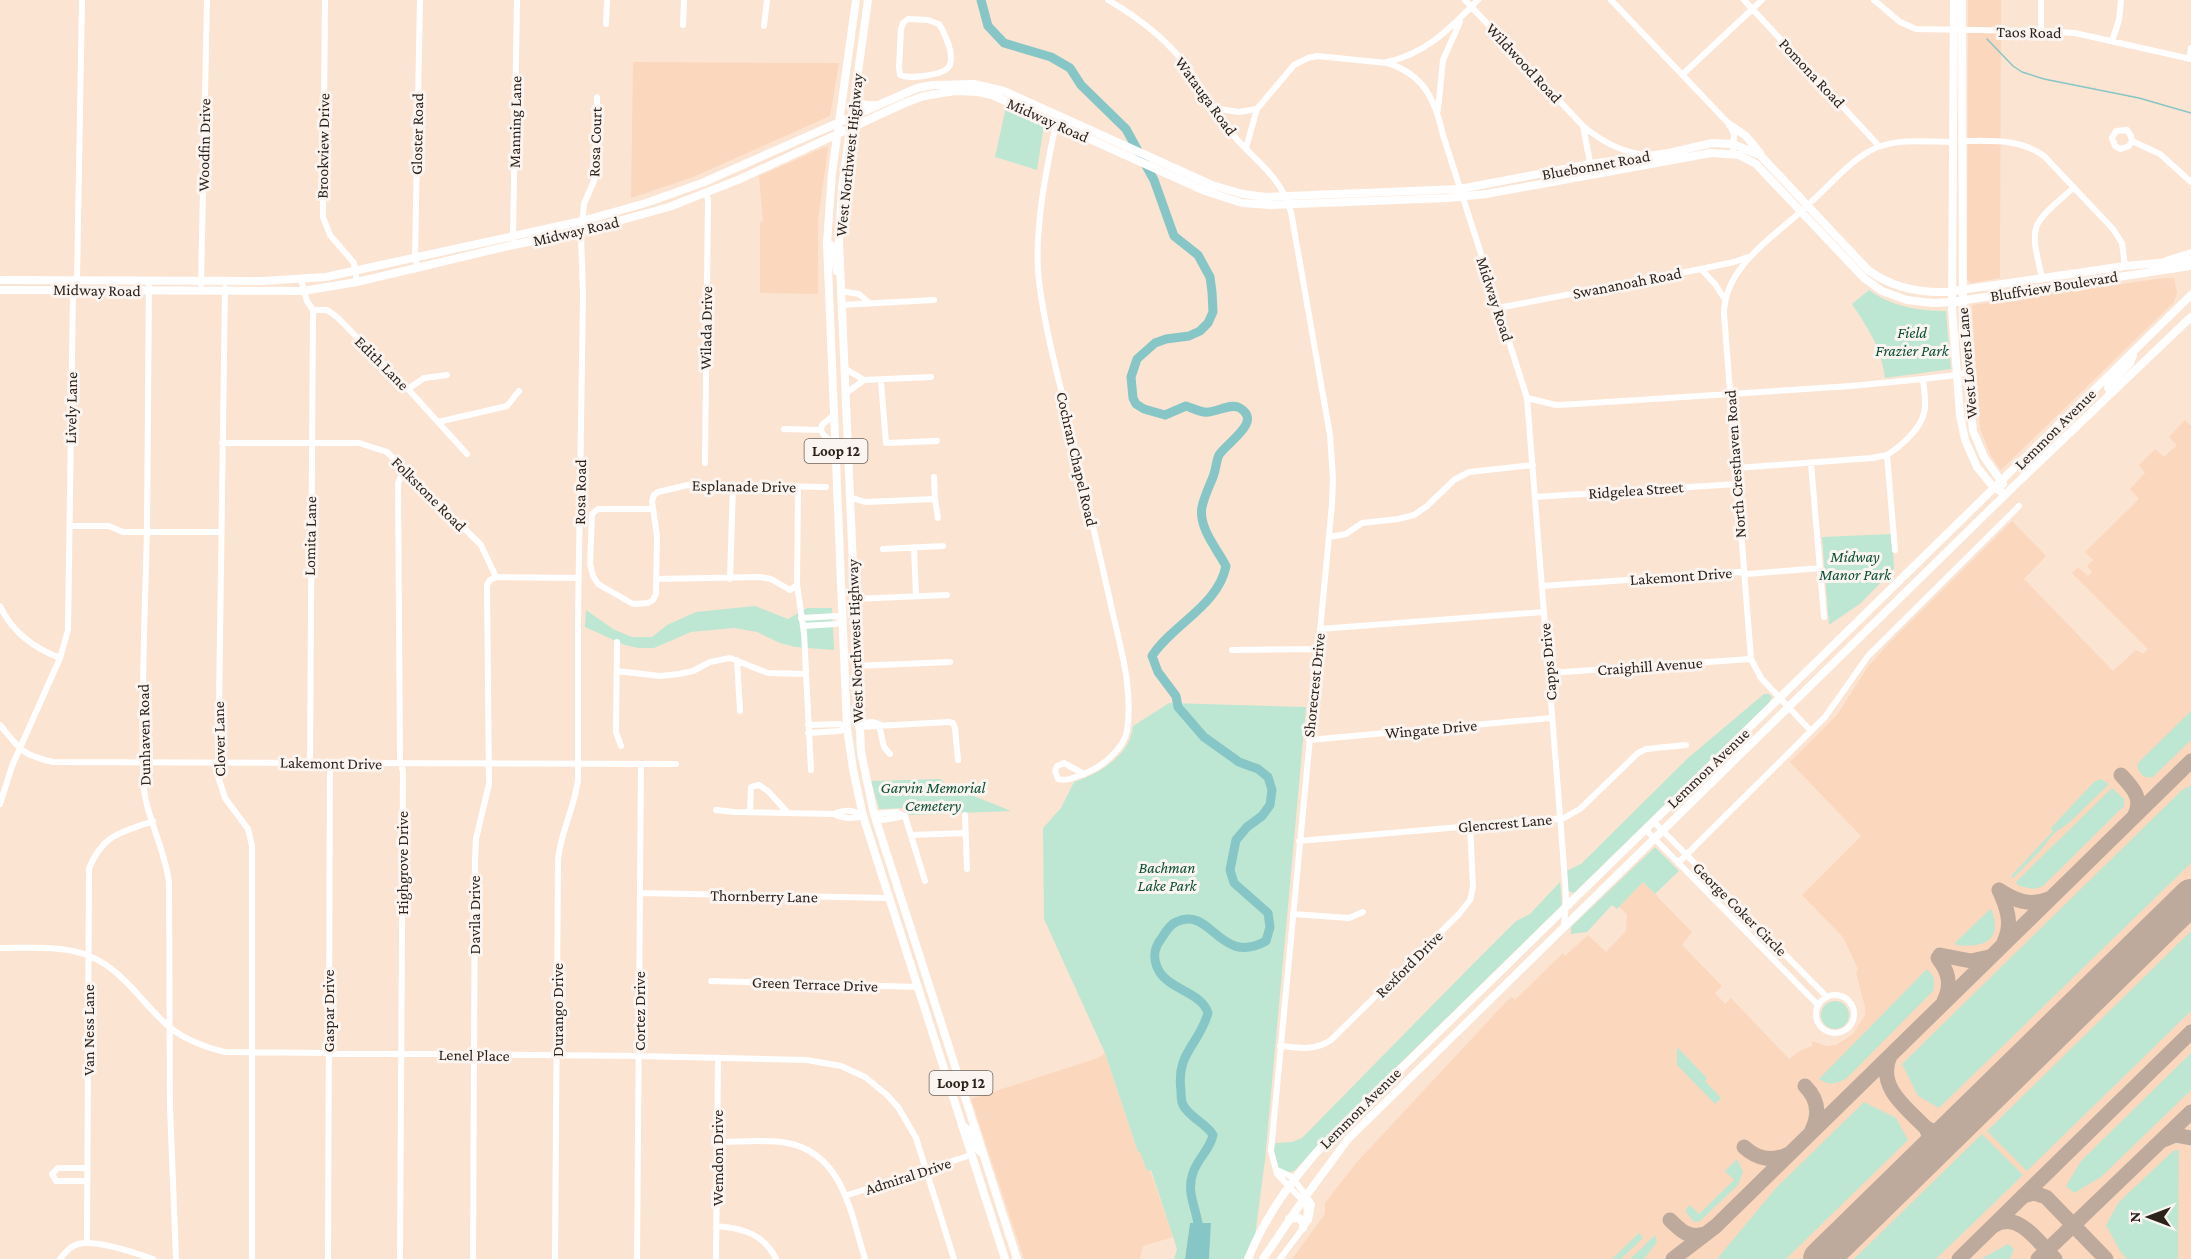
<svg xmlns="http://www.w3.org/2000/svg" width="2191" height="1259" viewBox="0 0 2191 1259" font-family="'Crimson Pro',serif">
	<rect width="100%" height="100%" fill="#fce4d3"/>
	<path fill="#fbd7bd" d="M1968 0H2001L2000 278 1971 283 1967 279Z
		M633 62 839 63 830 116 693 177 631 198Z
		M825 147H828V149L818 219V294L760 293V223L763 221 759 176Z
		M2164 278H2174L2177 293 2174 302 2001 470 1991 456 1980 429 1972 305Z
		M2185 420 2191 426V1259H1292L1325 1214V1203L1357 1162 1506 1002 1512 997 1515 1000 1563 953 1565 956 1588 935 1606 952 1626 931 1627 914 1618 906 1643 882 1692 932 1682 945 1722 986 1715 993 1725 1004 1731 998 1789 1059 1801 1050 1812 1046V1041L1827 1046 1836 1045 1853 1034 1865 1015V1007L1856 973 1858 969 1843 937 1802 895 1861 836 1790 762 1837 715 1867 668 1889 643 2012 521 2046 556 2024 579 2113 671 2136 650 2143 654 2148 649 2072 573 2078 567 2088 576 2092 572 2087 566 2093 560 2085 552 2139 499 2130 489 2145 473 2139 465 2155 449 2164 457 2177 445 2169 437Z
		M1105 1053 1138 1152 1140 1151 1147 1171 1150 1170 1173 1237 1143 1246 1140 1259H1024L971 1099 1098 1058Z"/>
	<path fill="#bde7d2" d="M1006 107 1044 125 1037 170 995 157Z
		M1869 290C1891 306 1918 311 1946 311L1951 369 1885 378C1881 347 1869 330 1852 304Z
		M1892 534 1894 569 1861 603 1829 625 1822 537Z
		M755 606 788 619 807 608H832L834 650 795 647 780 643 757 632 734 628 691 632 654 648H638L625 645 585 627 586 610 613 629 632 637H652L667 625 696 612Z
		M1764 694H1769L1772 697 1769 703 1574 893 1570 892 1568 890 1566 871 1581 864 1688 758Z
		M1169 703 1306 707 1265 1160 1252 1259H1209L1211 1223H1190L1185 1259H1174L1177 1249 1151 1170 1147 1171 1140 1152H1138L1105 1053 1044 919 1043 828 1061 808 1074 782C1100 773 1130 756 1133 726Z
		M2191 711V740L2153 777C2144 779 2139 774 2137 765L2139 762Z
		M940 779 947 785 1011 811 909 815 906 808 879 809 871 781Z
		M2101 779 2109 784 2070 822 2053 834 2041 850 2013 878 2011 876 2053 831 2051 828 2094 782Z
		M2191 786V863L1939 1108 1918 1096 1902 1064 2182 790Z
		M2112 788 2124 799V806L2121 809 2043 886 2034 889 2019 886 2016 882Z
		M1655 847 1679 871 1655 894 1643 882 1617 909 1612 905 1587 932 1571 934V927Z
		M1560 882 1562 904 1560 907 1345 1117 1294 1171 1287 1173 1278 1168 1273 1148 1276 1143 1292 1142 1302 1138 1468 969 1516 921 1530 914Z
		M1990 909 1992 911C2003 942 1982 948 1956 945L1955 943Z
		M2191 931V1011L2027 1171 1987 1131Z
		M1927 969C1935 976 1935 982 1933 991L1847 1078C1837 1084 1829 1086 1819 1079Z
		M1821 1015a14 14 0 1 1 28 0a14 14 0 1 1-28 0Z
		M1677 1047 1707 1078 1705 1081 1721 1098 1715 1104 1677 1065Z
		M2191 1053V1090L2101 1177 2074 1193 2066 1186 2081 1161Z
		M1864 1102 1896 1118 1908 1140 1786 1259H1717L1776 1188Z
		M1982 1134 2023 1175 1936 1259H1854Z
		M2179 1150 2178 1259H2127L2120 1251 2106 1225 2119 1202 2173 1151Z
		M1737 1159 1743 1172 1738 1185 1700 1221 1694 1222 1685 1211 1690 1205 1699 1214 1734 1180 1725 1171Z
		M1639 1233 1643 1238 1621 1259H1612Z
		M1655 1235 1657 1242 1644 1259H1630Z
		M2008 1244 2014 1249 2010 1259H1981Z"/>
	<path fill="#87c6c6" d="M1190 1223H1211L1209 1259H1185Z"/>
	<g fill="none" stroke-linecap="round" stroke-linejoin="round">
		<path stroke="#87c6c6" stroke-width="1.5" d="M1987 39 2013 66 2022 72 2044 79 2139 98 2191 113"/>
		<path stroke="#87c6c6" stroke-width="9" d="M981 0 988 26 1004 43 1051 57 1070 68 1081 85 1126 129 1154 180 1174 236 1198 255 1210 277 1212 292 1213 312 1208 323 1200 331 1189 336 1166 339 1155 343 1137 359 1131 377 1133 398 1136 404 1144 409 1165 415 1186 406C1192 408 1198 411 1204 412 1215 414 1230 402 1240 408 1263 422 1226 443 1219 455 1216 461 1216 470 1213 477 1209 487 1204 497 1202 507 1198 527 1217 549 1226 566 1218 606 1173 624 1152 656L1158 672 1176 696 1178 707 1204 737 1239 762 1258 769 1268 777 1272 790 1270 805 1262 816 1247 827 1236 840 1230 870 1234 883 1268 913 1270 927 1266 941C1219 967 1212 905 1176 922 1169 925 1165 933 1161 939 1155 947 1153 954 1156 964 1163 990 1201 990 1208 1013 1198 1047 1176 1052 1181 1091 1181 1096 1181 1101 1183 1105 1190 1118 1206 1123 1213 1135 1210 1150 1197 1159 1193 1173 1185 1194 1199 1212 1199 1233"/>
		<path stroke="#beaa9c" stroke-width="15" d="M2121 775C2133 788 2144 799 2134 817
			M1999 890C2007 907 2013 924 2004 942
			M1999 890C2014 900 2030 907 2048 899
			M1940 955 1971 961 1989 957
			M1938 958C1949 972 1952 985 1944 1001
			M1890 1056C1876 1087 1907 1108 1926 1128
			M1805 1086C1818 1099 1820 1114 1812 1130
			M2163 1140 2175 1135 2191 1138
			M1744 1147C1757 1159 1773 1162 1789 1154
			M1907 1174 1929 1150 1930 1137 1926 1128C1949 1142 1963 1119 1978 1104
			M2023 1196 2034 1193 2046 1197 2106 1259
			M1670 1220C1681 1231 1689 1239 1705 1234
			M1993 1226C2018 1209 2039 1243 2055 1259
			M1673 1259 1716 1226 2191 761
			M1959 1259 2191 1032
			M2038 1259 2191 1112"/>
		<path stroke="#beaa9c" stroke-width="36" d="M1821 1259 2191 897"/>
		<path stroke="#fff" stroke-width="6" d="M325 0 323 217 330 235 354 263 357 282
			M1108 0C1139 18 1167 39 1188 68 1204 90 1216 115 1234 136 1257 163 1281 176 1291 212L1330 435 1333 478 1332 504 1271 1151 1277 1174 1306 1204 1307 1213 1303 1227
			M1465 0 1583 126 1592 173
			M1611 0 1730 125 1734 135 1733 153
			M1744 0 1879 146
			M1874 0 1900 22 1916 29 2041 31 2075 33 2191 59
			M908 19 928 20 939 24C944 31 946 38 949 46 956 70 945 73 924 76 916 77 908 78 900 75L899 67 901 29 903 23Z
			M606 24 607 0
			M683 25 684 0
			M764 26 767 0
			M2041 31V0
			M2112 41 2119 20 2121 0
			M2189 58 2191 48
			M1387 62C1428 53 1450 28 1478 0
			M1682 75 1762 0
			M1213 108 1239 112 1257 109
			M1438 110 1443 60 1460 22
			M1056 124C1046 169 1033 235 1039 281 1044 322 1054 362 1064 401 1079 466 1094 531 1109 596 1118 640 1134 686 1127 731 1124 748 1103 766 1088 772 1078 776 1067 782 1058 779L1055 771 1057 766 1064 763 1084 774
			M1584 127C1603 142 1620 151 1644 155
			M1962 141C1991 141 2019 138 2044 156L2113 229 2122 243 2125 266
			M2132 141 2129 146 2121 149 2115 146 2112 138 2116 131 2127 130 2131 136 2132 141 2160 154 2191 182
			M1246 148 1257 109 1294 65 1308 58 1317 56 1387 63C1424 74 1435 100 1443 135L1527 398 1563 854 1566 898 1564 927
			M1812 201C1832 183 1853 157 1878 147 1901 138 1929 142 1953 142
			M1807 206C1775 236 1724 266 1724 314L1751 659 1761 678 1811 731
			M513 238 517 0
			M2166 260 2191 252
			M418 268 415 257 420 0
			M1701 269 1715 284 1724 298
			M2042 278C2039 263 2031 239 2037 225 2044 211 2063 198 2074 187
			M301 279 307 301 313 310
			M149 280C148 364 148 447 147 531 145 613 141 695 143 778 144 814 165 847 169 883L170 1107 176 1259
			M201 284 207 0
			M225 288 218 776 225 798 248 829 252 846V1259
			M841 291 859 294 869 303
			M841 305 934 300
			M1498 308 1701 269 1734 262 1748 257
			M313 310H327L337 317 408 389 467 454
			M844 368 864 380 931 377
			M881 381 886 443 937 441
			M408 389 424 378 447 375
			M845 394 864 380
			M1527 398 1556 405 1576 404 1851 386 1923 379 1957 375 1967 372
			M438 422 507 406 519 391
			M784 429 821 430
			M821 430 823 434 836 447
			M821 430 822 425 835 414
			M222 443H359L387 452 481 545 496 577
			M705 463 708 200 706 192
			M1811 463 1824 617
			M1736 468 1872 458 1887 455
			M934 477 935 499
			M798 487 797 585 804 633 811 770
			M849 497 865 502 935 499 938 518
			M1535 497 1737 484
			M652 509H598L592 514 590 564 593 576 598 584 633 604 648 603 653 600 656 594 657 536 652 501 654 495 658 492 688 485 826 487
			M70 526H109L123 532H220
			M1329 537 1346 534 1362 523 1398 519 1414 515 1427 506 1454 480 1469 472 1533 465
			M914 547 916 596
			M883 549 943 546
			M1895 550 1887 455C1901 446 1920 430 1924 413 1927 402 1924 390 1923 379
			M496 577 579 578
			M657 579 760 577 771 579 790 590 797 585
			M730 579 733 486
			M1542 586 1739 572 1747 574 1820 568
			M853 599 947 595
			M0 606C12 632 34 648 60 658
			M801 618 837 616 843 620
			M803 626 836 624 843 620
			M1320 629 1544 612
			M617 642 616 732 621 746
			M1232 650 1318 649
			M737 660 740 711
			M856 666 950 662
			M617 671 660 676 679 674 693 671 710 662 730 658 768 673 806 674
			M1549 673 1751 659
			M0 725C20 749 21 755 53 762L676 764
			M808 725 840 724 847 728
			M879 725 884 747 890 754
			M858 727 949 722 953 723 955 728 958 760
			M858 727 862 723 873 722 879 724
			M808 733 840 731 847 728
			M1309 740 1552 718
			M310 763 313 310
			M0 804 12 766 60 658 68 630 73 290 77 280 82 0
			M716 810 734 812 834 814C844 809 854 810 863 816
			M750 812 751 787 759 785 768 791 788 813
			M834 814C842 819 854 819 863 816
			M874 814 883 820 905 816
			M874 814 897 812 904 816
			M965 815 967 869
			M905 816 925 881
			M1653 821 1827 997
			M1645 829 1818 1005
			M911 835 966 833
			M1299 841 1564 818 1580 809 1638 753 1646 749 1686 745
			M1678 863 1825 717 1868 656 2019 506
			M640 893 889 898
			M1293 914 1349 918 1363 912
			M0 948C28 948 60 945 87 955 122 968 140 1001 167 1025 183 1039 204 1047 225 1052L639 1056 807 1060 841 1066 865 1077 887 1095 898 1107 916 1138 954 1259
			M711 981 918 987
			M1816 1014a19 19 0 1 1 38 0a19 19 0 1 1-38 0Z
			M1280 1046C1299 1048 1315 1051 1331 1040L1459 914 1470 900 1473 887 1470 826
			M717 1142C740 1142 765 1139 787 1143 843 1153 851 1214 865 1259
			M1277 1170 1292 1177 1312 1204 1309 1220 1280 1259
			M87 1181H56L52 1174 58 1168H87
			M845 1196 971 1155
			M716 1226C743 1228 764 1234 776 1259
			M87 1243 89 868C104 833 121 833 153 821
			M60 1259C65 1252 70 1246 78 1244 95 1239 136 1253 153 1259
			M328 1259 330 763
			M400 1259 403 772 400 759 398 483 405 468
			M473 1259 475 861 476 839 489 784 487 585 490 580 496 577
			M555 1259 558 861C560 832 575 808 578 779V621L583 294 581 236 584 204 596 176 597 97
			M637 1259 641 764
			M716 1259 718 1058"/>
		<path stroke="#fff" stroke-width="8" d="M856 0 832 173 827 243 847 728 853 769 863 816 1005 1259
			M868 0 842 188 839 241 861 752 874 814 1017 1259
			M1954 0 1952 308 1960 415 1965 440 1977 467 1994 488 2006 494
			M1962 0 1963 332 1973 431 1984 457 2003 484
			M855 94C858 105 865 106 875 105
			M1730 125 1746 136 1760 153
			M827 243 833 246 837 271
			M0 280 262 281 326 277 582 221 646 203 702 183 917 88 933 85 974 84 1004 91 1212 185 1243 194 1266 197 1460 189 1591 164 1669 153 1712 143 1733 144 1760 155 1868 270C1891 287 1918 293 1947 292L2125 266 2191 260
			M0 290 303 291 357 282 513 245 582 231 669 207 740 179 905 103 924 96 955 91 978 92 992 95 1205 191 1242 203 1270 205 1448 198 1486 194 1711 153 1739 155 1756 164 1864 278 1882 291 1907 300 1933 303 1952 302 2191 266
			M2111 392 2108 388 2109 385 2130 363 2133 355
			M962 1126C974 1131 972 1146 982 1153
			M1289 1219 1299 1218 1303 1223V1228
			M1248 1259C1265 1216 1292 1180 1322 1146L2191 295
			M1263 1259 1303 1200 1348 1139 2013 487 2191 317"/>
	</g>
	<g text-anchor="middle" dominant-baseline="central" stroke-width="6" stroke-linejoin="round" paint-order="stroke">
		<g fill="#fbf5f1" stroke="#6b615a" stroke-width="1.5">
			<rect x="804.5" y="439" width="63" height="24" rx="4.5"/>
			<rect x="929.5" y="1071" width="63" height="24" rx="4.5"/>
		</g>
		<g font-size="15" font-weight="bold" fill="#2d221a">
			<text x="836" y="451">Loop 12</text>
			<text x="961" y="1083">Loop 12</text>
		</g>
		<g font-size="16" fill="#2d221a" stroke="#fbf5f1">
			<text transform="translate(2029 32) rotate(1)">Taos Road</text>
			<text transform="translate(1524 63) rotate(47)">Wildwood Road</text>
			<text transform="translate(1812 73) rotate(47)">Pomona Road</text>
			<text transform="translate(1206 96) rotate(54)">Watauga Road</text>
			<text transform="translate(1048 120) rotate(24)">Midway Road</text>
			<text transform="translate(515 122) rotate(-89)">Manning Lane</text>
			<text transform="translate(417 134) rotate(-89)">Gloster Road</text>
			<text transform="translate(595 142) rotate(-88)">Rosa Court</text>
			<text transform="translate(204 145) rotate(-89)">Woodfin Drive</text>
			<text transform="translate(323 146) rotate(-89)">Brookview Drive</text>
			<text transform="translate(849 155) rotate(-84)">West Northwest Highway</text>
			<text transform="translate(1596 165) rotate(-10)">Bluebonnet Road</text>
			<text transform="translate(576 231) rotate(-13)">Midway Road</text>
			<text transform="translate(1627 283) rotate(-11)">Swananoah Road</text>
			<text transform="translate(2054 286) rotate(-9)">Bluffview Boulevard</text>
			<text transform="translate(97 290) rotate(1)">Midway Road</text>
			<text transform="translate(1495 299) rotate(72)">Midway Road</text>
			<text transform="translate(706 328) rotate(-89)">Wilada Drive</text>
			<text transform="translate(382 363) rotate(45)">Edith Lane</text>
			<text transform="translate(1967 363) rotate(-95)">West Lovers Lane</text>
			<text transform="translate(71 408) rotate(-89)">Lively Lane</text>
			<text transform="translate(2055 429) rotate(-45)">Lemmon Avenue</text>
			<text transform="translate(1077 459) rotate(77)">Cochran Chapel Road</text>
			<text transform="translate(1735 464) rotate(-94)">North Cresthaven Road</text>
			<text transform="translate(744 486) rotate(1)">Esplanade Drive</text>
			<text transform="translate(1636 490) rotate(-4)">Ridgelea Street</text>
			<text transform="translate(580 492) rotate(-89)">Rosa Road</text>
			<text transform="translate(429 494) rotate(45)">Folkstone Road</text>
			<text transform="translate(310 536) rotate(-89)">Lomita Lane</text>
			<text transform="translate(1681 576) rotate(-4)">Lakemont Drive</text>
			<text transform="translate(855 641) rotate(-92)">West Northwest Highway</text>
			<text transform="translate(1548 662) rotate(-95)">Capps Drive</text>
			<text transform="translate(1650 666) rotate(-4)">Craighill Avenue</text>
			<text transform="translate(1314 685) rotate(-84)">Shorecrest Drive</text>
			<text transform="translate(1431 729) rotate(-5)">Wingate Drive</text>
			<text transform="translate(144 735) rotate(-91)">Dunhaven Road</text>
			<text transform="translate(219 739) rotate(-91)">Clover Lane</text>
			<text transform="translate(331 763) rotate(1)">Lakemont Drive</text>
			<text transform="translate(1708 768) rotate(-44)">Lemmon Avenue</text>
			<text transform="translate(1505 823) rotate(-5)">Glencrest Lane</text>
			<text transform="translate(402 863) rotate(-90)">Highgrove Drive</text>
			<text transform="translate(764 896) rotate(1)">Thornberry Lane</text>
			<text transform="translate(1740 909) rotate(45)">George Coker Circle</text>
			<text transform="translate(474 915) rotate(-90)">Davila Drive</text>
			<text transform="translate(1409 964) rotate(-45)">Rexford Drive</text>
			<text transform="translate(815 984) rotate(2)">Green Terrace Drive</text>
			<text transform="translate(557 1010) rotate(-90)">Durango Drive</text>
			<text transform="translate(328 1011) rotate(-90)">Gaspar Drive</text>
			<text transform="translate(639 1011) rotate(-90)">Cortez Drive</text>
			<text transform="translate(88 1030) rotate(-90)">Van Ness Lane</text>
			<text transform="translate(474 1055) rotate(1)">Lenel Place</text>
			<text transform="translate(1360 1108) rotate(-45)">Lemmon Avenue</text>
			<text transform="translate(717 1158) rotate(-90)">Wemdon Drive</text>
			<text transform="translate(908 1176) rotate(-18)">Admiral Drive</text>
		</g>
		<g font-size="16" font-style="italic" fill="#0c4f37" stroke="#fbf5f1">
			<text x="1912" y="332">Field<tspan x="1912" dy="18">Frazier Park</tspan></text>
			<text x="1855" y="556">Midway<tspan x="1855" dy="18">Manor Park</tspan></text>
			<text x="933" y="787">Garvin Memorial<tspan x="933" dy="18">Cemetery</tspan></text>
			<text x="1167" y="867">Bachman<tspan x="1167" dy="18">Lake Park</tspan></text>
		</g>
	</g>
	<g transform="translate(2149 1217) rotate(270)" stroke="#fbf5f1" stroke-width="4.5" paint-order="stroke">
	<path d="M0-4.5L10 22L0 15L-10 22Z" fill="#2d221a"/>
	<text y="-9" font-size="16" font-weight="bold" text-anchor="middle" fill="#2d221a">N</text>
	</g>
</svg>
